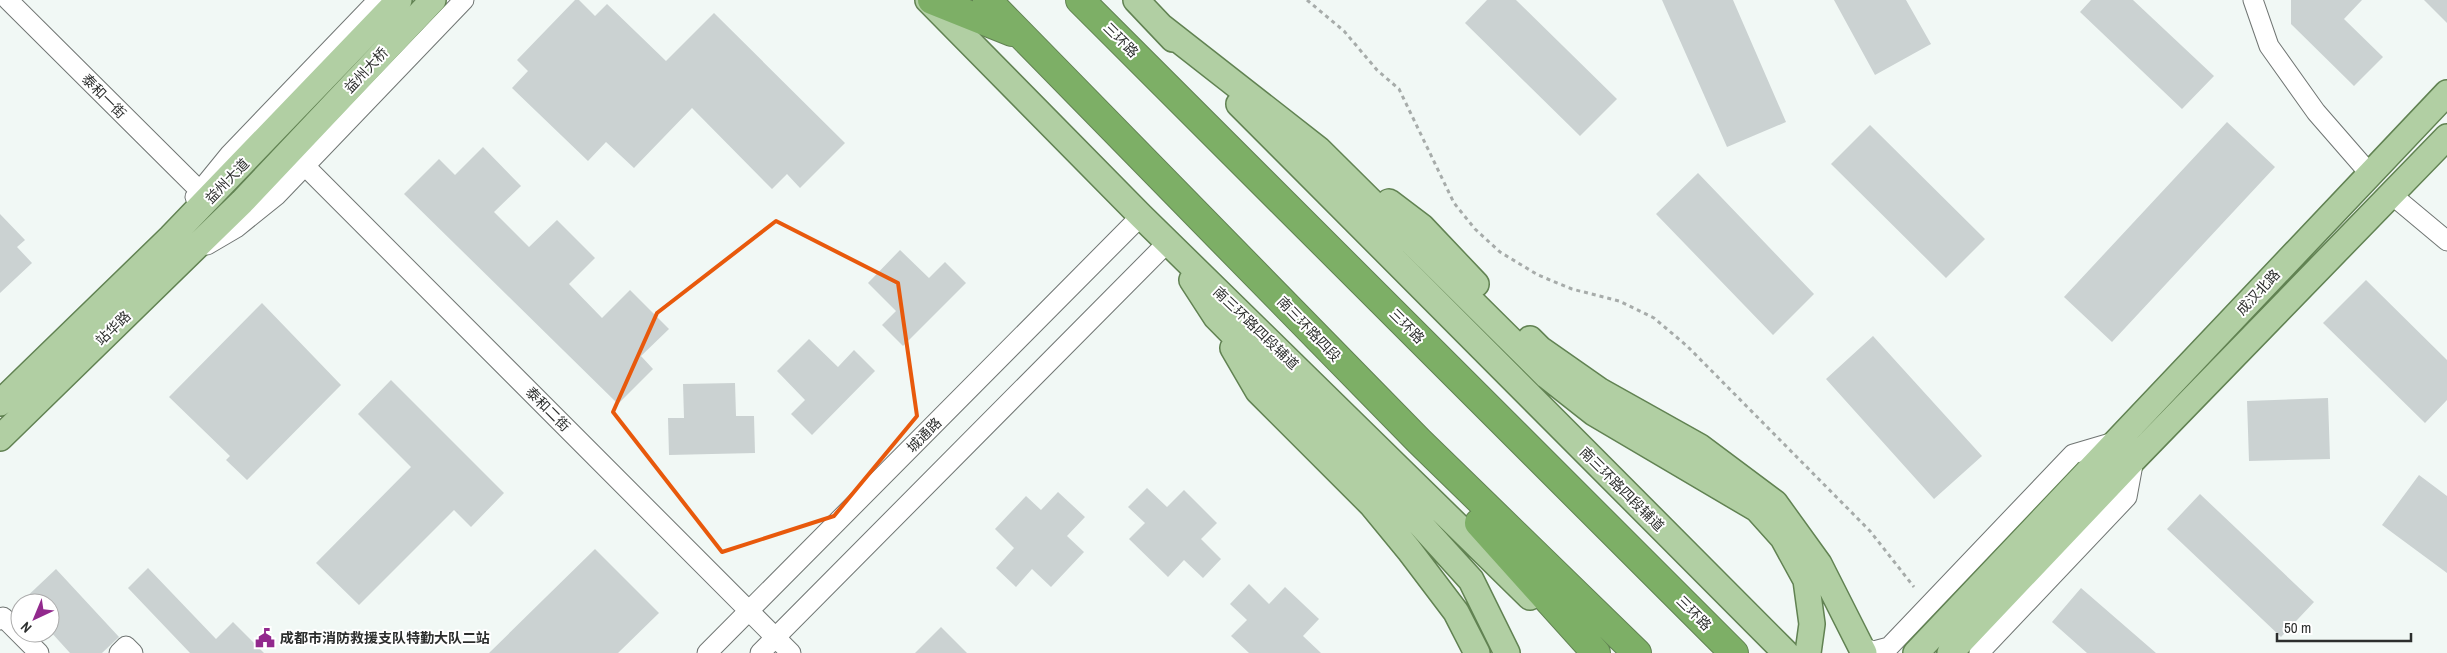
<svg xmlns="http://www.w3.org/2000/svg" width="2447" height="653" viewBox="0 0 2447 653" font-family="'Archivo Narrow','Noto Sans SC',sans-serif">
	<rect width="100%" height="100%" fill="#f1f8f5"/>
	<path fill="#cbd2d2" d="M575 0H579L595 16 607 4 666 61 714 13 845 143 800 188 787 174 772 189 692 108 634 168 606 142 588 161 512 88 528 71 517 60Z
		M1487 0H1516L1617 99 1580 136 1465 23Z
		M1662 0H1733L1786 122 1727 147Z
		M1834 0H1906L1931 44 1875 75Z
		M2091 0H2133L2214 76 2182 109 2080 12Z
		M2291 0H2362L2344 19 2383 57 2354 86 2291 24Z
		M2424 0H2447V23Z
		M2227 122 2275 167 2112 342 2064 297Z
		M1870 125 1985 239 1946 278 1831 164Z
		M483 147 521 186 494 212 529 247 557 220 595 258 569 284 602 318 630 290 669 329 641 356 653 369 618 404 404 194 439 159 455 175Z
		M1698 173 1814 294 1773 335 1656 214Z
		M0 214 25 240 17 247 32 263 0 293Z
		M900 250 929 278 945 262 966 283 903 346 882 325 896 311 868 283Z
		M2366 280 2447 360V400L2425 423 2323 323Z
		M262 303 341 385 247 480 226 460 230 456 169 397Z
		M1873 336 1982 456 1934 499 1826 379Z
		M809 339 838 367 854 350 875 371 812 435 791 414 805 400 777 371Z
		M391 380 504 493 471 527 454 510 359 605 316 563 411 467 358 414Z
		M735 383 736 416H754L755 453 669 455 668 418H684L683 384Z
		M2328 398 2330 459 2249 461 2247 401Z
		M2419 475 2447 496V573L2382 525Z
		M1147 488 1167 507 1184 490 1217 523 1201 539 1221 559 1203 578 1184 560 1168 577 1129 539 1145 523 1128 507Z
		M1058 492 1085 517 1067 536 1084 552 1051 587 1032 569 1016 587 996 568 1014 548 995 529 1026 496 1041 510Z
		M2200 494 2314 602 2281 637 2167 529Z
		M595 549 659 613 618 653H489Z
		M148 568 216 639 233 622 264 653H190L128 588Z
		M56 569 119 637 102 653H70L50 631V603H20Z
		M1249 584 1269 604 1285 587 1319 619 1303 636 1321 653H1249L1231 636 1247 620 1230 604Z
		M2081 588 2156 653H2087L2052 622Z
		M941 627 967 653H915Z"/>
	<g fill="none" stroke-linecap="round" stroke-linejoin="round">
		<defs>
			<path id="minor" d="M8 0 200 191
				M2253 0 2269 46 2316 112 2370 174
				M305 166 791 653
				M2392 195 2447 241
				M195 197 230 154 378 0
				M207 245 236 228 277 195 464 0
				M0 620 3 617 39 653
				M1860 647 1874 651 1889 647 2073 454 2117 441
				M119 653 126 646 133 653
				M707 653 1141 216
				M760 653 1168 242
				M1979 653 2127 497 2134 459"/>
			<path id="major" d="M928 0 1141 216 1530 597
				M1136 0 1173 39
				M1162 27 1318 149 1547 376 1594 413 1757 509 1783 538 1806 580 1812 624 1808 653
				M1239 104 1786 653
				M1389 202 1422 227 1476 284
				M1192 280 1216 317 1412 515 1471 580 1507 653
				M1530 339 1540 349 1600 391 1700 447 1775 503 1819 564 1864 653
				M1233 348 1258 391 1372 505 1409 550 1456 612 1477 653
				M0 403 171 237 399 0
				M0 438 242 202 433 0
				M1916 653 2447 93
				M1950 653 2134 459 2447 137"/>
			<path id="highway" d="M932 0 1012 32
				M987 0 1419 441 1637 653
				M1080 0 1734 653
				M1479 523 1596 653"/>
		</defs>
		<use href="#minor" stroke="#707573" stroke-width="21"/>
		<use href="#major" stroke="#618252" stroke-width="28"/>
		<use href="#highway" stroke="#618252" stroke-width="30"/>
		<path stroke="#a7acaa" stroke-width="3" stroke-dasharray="4 4" stroke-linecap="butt" d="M1307 0 1344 31 1377 70 1399 89 1454 203 1475 229 1500 252 1538 275 1572 289 1619 301 1654 318 1687 346 1870 531 1914 587"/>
		<use href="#minor" stroke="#fff" stroke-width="19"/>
		<use href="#major" stroke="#b1cfa3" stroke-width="25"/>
		<use href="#highway" stroke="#7daf66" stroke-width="28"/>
	</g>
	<path fill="none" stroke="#e8590c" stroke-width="4" stroke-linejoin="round" d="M776 221 898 283 917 416 834 516 722 552 613 412 657 313Z"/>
	<defs>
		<symbol id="civic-bare" viewBox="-9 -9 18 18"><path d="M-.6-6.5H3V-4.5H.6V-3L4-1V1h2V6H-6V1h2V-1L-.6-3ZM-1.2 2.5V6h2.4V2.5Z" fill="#92298d" stroke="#fff" stroke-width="2.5" paint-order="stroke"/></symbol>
	</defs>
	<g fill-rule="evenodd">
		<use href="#civic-bare" x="251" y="624" width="28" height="28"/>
	</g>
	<g text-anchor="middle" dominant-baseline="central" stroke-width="4" stroke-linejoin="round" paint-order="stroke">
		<g font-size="14" fill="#2c2e2d" stroke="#fff">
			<text transform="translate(1121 40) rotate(45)">三环路</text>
			<text transform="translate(366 70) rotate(-47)">益州大桥</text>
			<text transform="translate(104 96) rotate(45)">泰和一街</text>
			<text transform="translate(227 181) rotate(-46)">益州大道</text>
			<text transform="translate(2258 292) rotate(-47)">成汉北路</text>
			<text transform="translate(1407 326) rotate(45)">三环路</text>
			<text transform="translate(113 328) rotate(-44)">站华路</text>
			<text transform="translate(1256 328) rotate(44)">南三环路四段辅道</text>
			<text transform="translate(1309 329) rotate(46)">南三环路四段</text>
			<text transform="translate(548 409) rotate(45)">泰和二街</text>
			<text transform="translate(924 435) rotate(-45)">城通路</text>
			<text transform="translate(1622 489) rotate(45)">南三环路四段辅道</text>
			<text transform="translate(1694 613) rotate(45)">三环路</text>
		</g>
		<g font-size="14" font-weight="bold" fill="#2c2e2d" stroke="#fff" text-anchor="start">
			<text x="280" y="638">成都市消防救援支队特勤大队二站</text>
		</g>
	</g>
	<g transform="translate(35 618) rotate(224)"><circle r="24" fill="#ffffff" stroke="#ababab"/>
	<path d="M0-4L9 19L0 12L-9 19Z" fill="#92298d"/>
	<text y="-8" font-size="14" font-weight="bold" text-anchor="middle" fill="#2c2e2d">N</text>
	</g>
	<path d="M2277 633v8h134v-8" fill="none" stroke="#2c2e2d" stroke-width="2.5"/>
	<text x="2284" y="633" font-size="15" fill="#2c2e2d" stroke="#ffffff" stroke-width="4" paint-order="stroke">50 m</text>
</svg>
